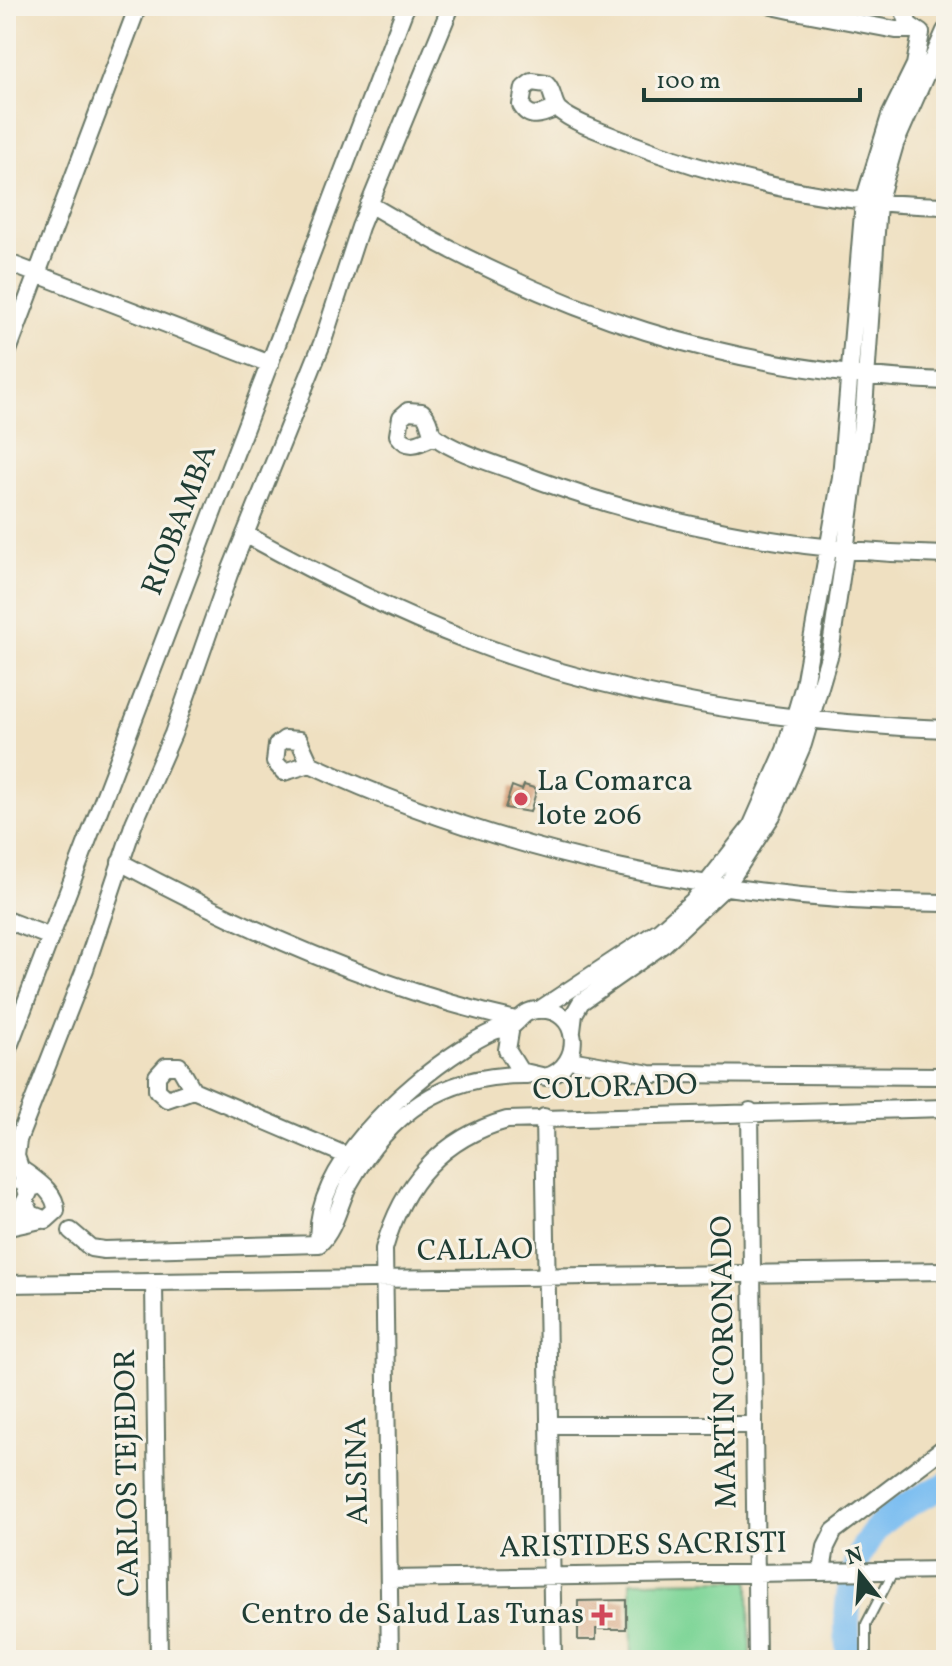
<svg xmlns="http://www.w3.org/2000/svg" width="952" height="1666" viewBox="0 0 952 1666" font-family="Vollkorn,serif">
	<rect width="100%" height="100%" fill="#f7f3e8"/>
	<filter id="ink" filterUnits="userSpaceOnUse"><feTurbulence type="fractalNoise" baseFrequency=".0125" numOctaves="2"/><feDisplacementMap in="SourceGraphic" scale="16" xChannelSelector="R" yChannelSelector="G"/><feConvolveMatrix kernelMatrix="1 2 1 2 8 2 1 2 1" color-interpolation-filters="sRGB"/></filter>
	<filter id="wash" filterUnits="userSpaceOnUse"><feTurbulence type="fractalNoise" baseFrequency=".006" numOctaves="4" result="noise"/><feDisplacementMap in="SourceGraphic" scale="32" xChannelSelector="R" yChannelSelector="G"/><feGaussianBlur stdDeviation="1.8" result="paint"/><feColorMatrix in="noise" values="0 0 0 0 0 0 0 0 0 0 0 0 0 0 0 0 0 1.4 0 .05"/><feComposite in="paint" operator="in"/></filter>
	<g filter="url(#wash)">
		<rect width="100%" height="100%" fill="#efe0c1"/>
		<path fill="#80d699" stroke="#508a66" stroke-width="2" d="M749 1580 750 1660H632L631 1581Z"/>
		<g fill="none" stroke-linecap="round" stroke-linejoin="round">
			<path stroke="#7bbef1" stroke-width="26" d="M850 1660C842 1615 849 1551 886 1519 903 1505 926 1495 946 1485"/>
		</g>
		<g id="blocks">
			<path fill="#d29970" d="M524 785 537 789 530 812 505 808 512 786 522 790Z
				M626 1600V1629H596V1640H578V1601Z"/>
		</g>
	</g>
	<g filter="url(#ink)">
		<use href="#blocks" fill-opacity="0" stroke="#687665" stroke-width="2"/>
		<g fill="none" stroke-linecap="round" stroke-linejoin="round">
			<defs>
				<path id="service" d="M6 1190 25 1179
					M866 1660V1624L893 1572"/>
				<path id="minor" d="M772 6 795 11
					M838 6 795 11 896 30H916
					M902 6 909 25 921 33
					M557 108C543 114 530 121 521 105L524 88 532 82 546 84C554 91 552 103 559 110 574 123 601 131 619 139 723 180 834 204 946 206
					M369 204C555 315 729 373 946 381
					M6 262 270 364
					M6 356 138 6
					M434 436C420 443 408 450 398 435L401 417 408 411 422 412C431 419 428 432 436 437 453 451 492 463 514 471 651 524 799 553 946 555
					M245 534C316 573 388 610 464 639 617 699 782 723 946 729
					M310 764 284 772 275 762 277 745 285 739 299 740 310 764C505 855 731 903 946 903
					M120 862C244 929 378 989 516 1020
					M6 920 51 937
					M539 1010 660 930 693 901 751 827 785 750 804 685 841 477 864 201 890 116 915 65 921 33
					M572 1031 574 1014 581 1002 664 944 727 885 773 814 803 744 830 653 845 551 864 409 878 203 895 144 945 31
					M6 1054 406 6
					M570 1060 650 1074 946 1076
					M193 1090 167 1099 157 1090V1076L166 1066H179L193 1090 357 1160
					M750 1111 757 1660
					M544 1117 553 1660
					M20 1168 16 1156 18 1140 85 969 134 823 173 734 229 574 323 341 360 227 451 6
					M27 1192 20 1168C34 1179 57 1192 56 1211L46 1220 31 1214 25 1201 31 1188 41 1185
					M25 1201 9 1227 41 1220
					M71 1231 91 1248 104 1250 319 1244C335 1230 339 1203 349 1184 390 1112 443 1074 527 1075
					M319 1244C310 1169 405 1086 462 1049 472 1042 483 1036 494 1031 499 1029 507 1029 512 1026 521 1019 524 1011 537 1010 581 1006 585 1065 546 1077L520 1071 507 1050 511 1026
					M6 1284 946 1271
					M154 1284 159 1660
					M549 1425H754
					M822 1571 826 1547 834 1531 946 1446
					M389 1579 946 1570
					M390 1660 384 1249C402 1185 441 1138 507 1120L946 1108"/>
			</defs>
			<use href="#service" stroke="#687665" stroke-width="12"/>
			<use href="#minor" stroke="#687665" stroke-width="20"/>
			<use href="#service" stroke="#fff" stroke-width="8"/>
			<use href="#minor" stroke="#fff" stroke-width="16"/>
		</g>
	</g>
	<g fill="#d1495b" stroke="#f7f3e8" stroke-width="3">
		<circle cx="521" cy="799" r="8"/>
		<path d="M598 1603h8v8h8v8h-8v8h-8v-8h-8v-8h8z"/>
	</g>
	<g text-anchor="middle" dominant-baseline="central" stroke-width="6" stroke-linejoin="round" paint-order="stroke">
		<g font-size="30" fill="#1f3d34" stroke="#f7f3e8">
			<text transform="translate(180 520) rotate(-69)">RIOBAMBA</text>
			<text transform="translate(615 1088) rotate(-2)">COLORADO</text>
			<text transform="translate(475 1251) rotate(-1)">CALLAO</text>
			<text transform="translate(725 1362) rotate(-91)">MARTÍN CORONADO</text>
			<text transform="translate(358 1471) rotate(-91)">ALSINA</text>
			<text transform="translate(128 1473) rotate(-91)">CARLOS TEJEDOR</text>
			<text transform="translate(643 1546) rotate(-1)">ARISTIDES SACRISTI</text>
		</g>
		<g font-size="30" fill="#1f3d34" stroke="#f7f3e8" text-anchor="start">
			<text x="537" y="782">La Comarca<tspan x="537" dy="34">lote 206</tspan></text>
			<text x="584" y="1615" text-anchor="end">Centro de Salud Las Tunas</text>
		</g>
	</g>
	<rect width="952" height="1666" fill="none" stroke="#f7f3e8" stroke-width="32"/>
	<g transform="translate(860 1574) rotate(343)" stroke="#f7f3e8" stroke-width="6" paint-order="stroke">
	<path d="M0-6L14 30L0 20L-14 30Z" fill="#1f3d34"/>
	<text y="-12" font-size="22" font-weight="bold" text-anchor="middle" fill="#1f3d34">N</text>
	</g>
	<path d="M644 88v12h216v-12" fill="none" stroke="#1f3d34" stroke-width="4"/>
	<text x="656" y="88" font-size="24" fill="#1f3d34" stroke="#f7f3e8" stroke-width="6" paint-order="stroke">100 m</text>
</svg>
